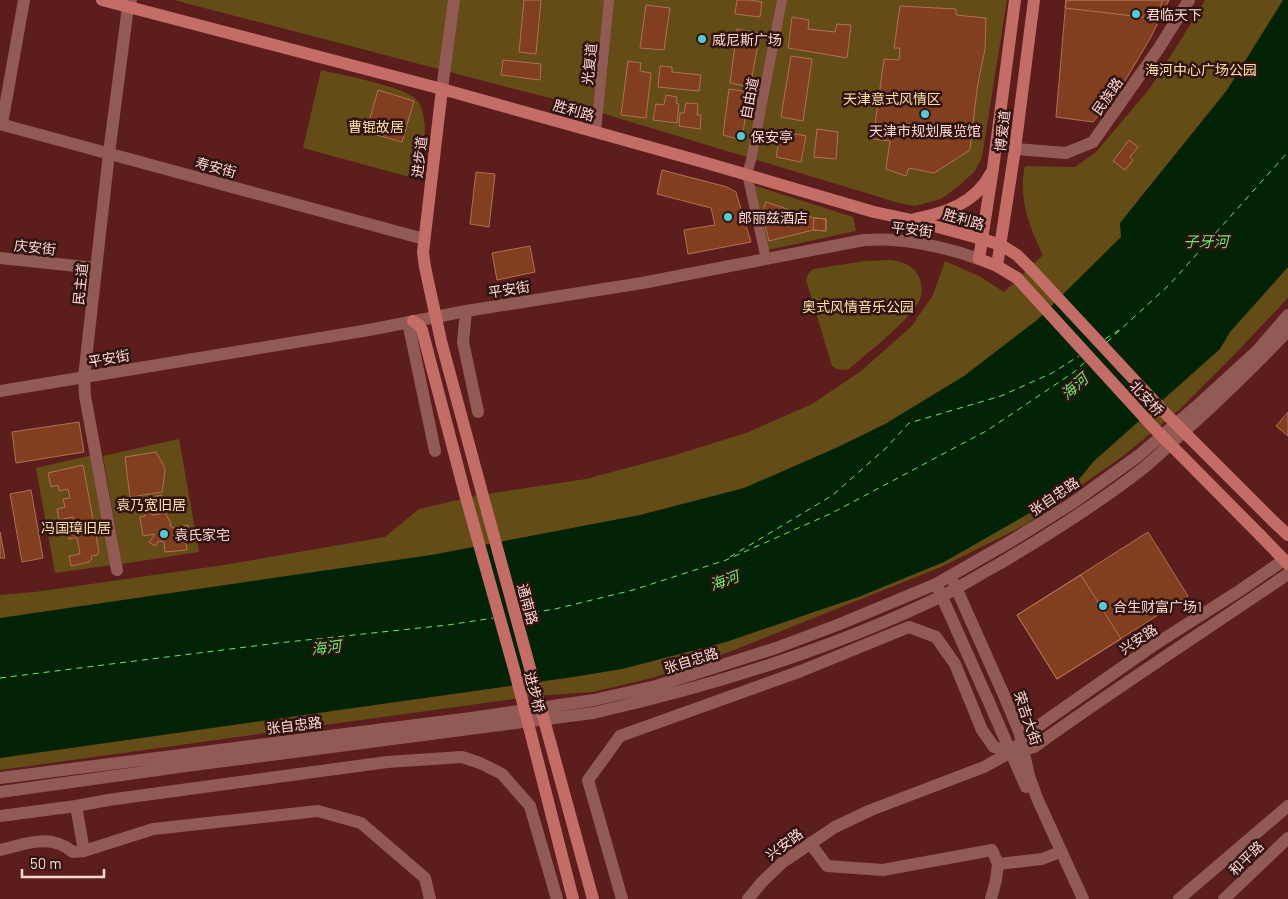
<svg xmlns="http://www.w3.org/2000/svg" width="1288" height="899" viewBox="0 0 1288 899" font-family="Barlow,'Noto Sans SC',sans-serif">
	<rect width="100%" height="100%" fill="#5b1e1d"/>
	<path fill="#634c16" d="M174 0H1007L982 157 975 171 959 186 941 199 915 206 899 203 565 102Z
		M1205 0H1288V298L1231 358 1179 410 1123 456 1025 525 941 567 729 652 652 678 593 692 535 696 0 770V595L35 592 224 565 385 537 419 509 480 495 586 479 672 456 746 433 812 404 861 371 911 327 933 295 945 261 979 276 1004 292 1043 255C1029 227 1018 197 1025 166L1075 167 1096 152 1150 88 1187 30Z
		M321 70C341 75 404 86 417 100 422 105 425 122 425 129 424 146 419 163 417 179L303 148Z
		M753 185 853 217 856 231 768 250Z
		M891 260C902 262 914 265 919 277 921 282 923 290 921 296 917 315 865 355 849 369 842 371 838 370 832 366L806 280 808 274 813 269 865 261Z
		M179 439 199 552 122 564 103 456Z
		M92 455 112 565 55 573 36 468Z"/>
	<path fill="#022305" d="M1283 0H1288V267L1230 332 1220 349 1094 461 1080 478 1035 510 944 562 861 596 726 642 622 669 573 677 0 758V618L431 555 640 515 744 488 838 447 885 424 964 376 1037 320 1121 237 1120 223 1227 90Z"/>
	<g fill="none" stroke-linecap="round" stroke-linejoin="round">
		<path stroke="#6aea71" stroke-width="1" stroke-dasharray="6 5" stroke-linecap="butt" d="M1105 339 1119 330
			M1107 342 1170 284 1288 152
			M730 557 833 495 886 448 909 423 1001 396 1052 373 1079 356
			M522 614 555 609 633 590 726 560 832 513 988 430 1074 372 1085 362
			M0 678 278 643 448 625 493 618"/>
	</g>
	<path fill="#813f20" stroke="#b07155" d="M524 0H541L536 54 519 52Z
		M737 0H749L762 2 760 17 735 14Z
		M1066 0H1169L1151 37 1117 94 1093 122 1056 117Z
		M1066 0H1162L1159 19 1065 8Z
		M646 5 670 8 664 50 640 48Z
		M900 6 956 9V15L986 18 985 49 977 89 970 150 934 173 909 168 906 176 886 169 890 141 873 139 884 59 899 60 900 48H894Z
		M792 17 809 20 808 29 835 32 837 24 851 25 847 58 788 48Z
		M737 29 760 33 750 87 730 83Z
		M791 56 812 59 803 121 781 117Z
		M503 60 541 64 540 80 501 75Z
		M628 61 641 63 640 71 651 73 646 118 621 115Z
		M660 66 672 67V72L701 75 699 91 658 87Z
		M729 89 749 92 742 140 723 135Z
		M378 90 414 101 402 142 366 132Z
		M666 95 677 97 676 103 679 104 677 123 653 120 656 104 664 105Z
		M686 103 698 104 697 115H701L700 129 679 126 680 113H684Z
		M817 129 838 132 836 159 814 157Z
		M781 131 806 136 801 162 776 157Z
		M1129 140 1138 147 1130 157 1133 160 1125 170 1113 161Z
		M662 170 727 187 736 192 751 242 688 254 684 230 715 225 711 208 657 194Z
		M476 172 495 174 489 227 470 224Z
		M766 202 814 218 826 219V231L813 230 769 241 762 213Z
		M814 218 826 219V231L813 230Z
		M530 246 535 272 497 280 492 253Z
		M1288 412V436L1276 426Z
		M79 422 84 452 16 463 12 432Z
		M156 452 164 466 165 472 162 492 130 497 125 457Z
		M83 465 99 552 97 555 91 556 92 559 89 562 71 566 69 556 80 554 77 537 69 539 66 528 75 526 73 517 59 520 57 509 65 507 63 499 70 498 68 489 59 491 58 485 51 487 48 473Z
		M31 490 43 558 22 562 10 494Z
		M162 495 163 506 151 508 152 515 165 513 171 523 170 526 174 528 188 525 190 537 185 538 187 550 165 552 164 542 159 541 155 546 149 542 154 536V534L143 536 140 517 145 516 144 509 127 512 126 501Z
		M0 532 5 558H0Z
		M1148 532 1188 596 1057 679 1017 615Z
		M1081 575 1121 639 1057 679 1017 615Z"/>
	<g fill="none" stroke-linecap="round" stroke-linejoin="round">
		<path stroke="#925a55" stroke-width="10" d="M596 131 609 0
			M766 259 747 174 751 160 782 0"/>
		<path stroke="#925a55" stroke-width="12" d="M0 124 424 239
			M2 124 24 0
			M1015 149 1066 153 1093 142 1159 48 1189 0
			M0 258 96 268
			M466 311 463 342 478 412
			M408 322 435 451
			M84 377 85 396 117 570
			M76 806 84 851
			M0 816 76 806 108 800 387 762 462 757 480 763 502 774 530 806 557 899
			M810 843 827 866 883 870 992 850 998 864 996 880 991 899
			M0 850C26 844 50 833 73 852L84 851 153 829 318 811 361 823 425 878 430 899
			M998 864 1042 859 1055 854
			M622 899 588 780 620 736 801 671 909 627 936 637 955 664 982 730 994 747 1011 752
			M1179 899 1288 806
			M1224 899 1288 838"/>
		<path stroke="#925a55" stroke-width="12" d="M442 89 454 0
			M84 377 109 153 128 7 131 0
			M0 391 369 330 466 311 642 283 864 240C873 240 883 239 892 240 921 242 951 249 979 259
			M954 583 1003 693 1020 734 1029 776 1037 798 1083 899
			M938 588 988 700 1026 787
			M1016 752 1034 747 1041 742C1122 684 1206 630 1288 574
			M0 778 471 718 594 700 656 686 776 648 840 624 936 584 1013 540 1071 504 1138 456 1199 404 1257 351 1288 315
			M0 792 186 766 593 713C713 686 832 649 942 596 962 586 980 574 999 564 1048 535 1096 505 1141 470 1155 459 1167 447 1180 435 1218 402 1253 367 1288 331
			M748 899 762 882 783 862 835 827 871 810 984 767 1011 752 1034 729 1154 645 1239 591 1284 560"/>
		<path stroke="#c46c66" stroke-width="12" d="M102 0 442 89 703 162 874 212 912 220 982 239 1001 245 1017 255 1030 268
			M1015 0 993 168 979 259 997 266 1017 278
			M442 89 423 252 425 267 441 341 481 489
			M915 219C945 213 976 203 991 173
			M997 266 1015 149 1034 0
			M413 321 419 325 422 330 465 494
			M1273 521 1288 535
			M1260 535 1288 564"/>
		<path stroke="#c46c66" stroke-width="12" d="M1030 268 1167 415 1273 521
			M1017 278 1154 428 1260 535
			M481 489 593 899
			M465 494 516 676 573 899"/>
	</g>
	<g fill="#52cbd8" stroke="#2f1412" stroke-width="2">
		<circle cx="1136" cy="14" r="5"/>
		<circle cx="702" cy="39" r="5"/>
		<circle cx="925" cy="114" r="5"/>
		<circle cx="741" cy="136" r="5"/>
		<circle cx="728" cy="217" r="5"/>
		<circle cx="164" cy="534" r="5"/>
		<circle cx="1103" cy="606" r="5"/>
	</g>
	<g text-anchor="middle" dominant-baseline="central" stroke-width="5" stroke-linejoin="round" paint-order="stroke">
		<g font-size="14" fill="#fed6d2" stroke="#2f1412" text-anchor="start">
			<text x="1146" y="14">君临天下</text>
			<text x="712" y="39">威尼斯广场</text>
			<text x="925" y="130" text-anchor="middle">天津市规划展览馆</text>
			<text x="751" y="136">保安亭</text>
			<text x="738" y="217">郎丽兹酒店</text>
			<text x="174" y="534">袁氏家宅</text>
			<text x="1113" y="606">合生财富广场1</text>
		</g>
		<g font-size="14" fill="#fed6d2" stroke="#2f1412">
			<text transform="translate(589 64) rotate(-84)">光复道</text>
			<text transform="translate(1107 96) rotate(-55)">民族路</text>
			<text transform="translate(749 98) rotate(-79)">自由道</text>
			<text transform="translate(574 110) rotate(16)">胜利路</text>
			<text transform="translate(1002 131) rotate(-83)">博爱道</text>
			<text transform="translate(419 157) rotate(-83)">进步道</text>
			<text transform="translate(216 167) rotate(15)">寿安街</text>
			<text transform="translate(964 219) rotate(16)">胜利路</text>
			<text transform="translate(912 229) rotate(7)">平安街</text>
			<text transform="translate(35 247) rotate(6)">庆安街</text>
			<text transform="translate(80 284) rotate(-84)">民主道</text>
			<text transform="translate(509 289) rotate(-9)">平安街</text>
			<text transform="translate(109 358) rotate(-10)">平安街</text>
			<text transform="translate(1147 398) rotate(47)">北安桥</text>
			<text transform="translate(1054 496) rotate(-34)">张自忠路</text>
			<text transform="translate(528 604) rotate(75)">通南路</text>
			<text transform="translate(1138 639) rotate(-34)">兴安路</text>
			<text transform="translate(691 660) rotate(-17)">张自忠路</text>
			<text transform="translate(535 692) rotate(75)">进步桥</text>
			<text transform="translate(1028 718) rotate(71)">荣吉大街</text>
			<text transform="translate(294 725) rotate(-7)">张自忠路</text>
			<text transform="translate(784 844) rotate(-37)">兴安路</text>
			<text transform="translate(1246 858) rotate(-44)">和平路</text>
		</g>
		<g font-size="14" fill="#fde1a8" stroke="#2f1412">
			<text x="1201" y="69">海河中心广场公园</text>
			<text x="892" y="98">天津意式风情区</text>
			<text x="376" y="126">曹锟故居</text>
			<text x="858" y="306">奥式风情音乐公园</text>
			<text x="151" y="504">袁乃宽旧居</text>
			<text x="76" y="527">冯国璋旧居</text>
		</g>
		<g font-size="15" font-style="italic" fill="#6aea71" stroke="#2f1412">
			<text x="1206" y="241">子牙河</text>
			<text transform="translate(1074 386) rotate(-42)">海河</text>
			<text transform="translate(724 580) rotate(-20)">海河</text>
			<text transform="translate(326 647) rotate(-7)">海河</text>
		</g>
	</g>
	<path d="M22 869v8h82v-8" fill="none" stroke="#fed6d2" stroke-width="2.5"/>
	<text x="30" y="869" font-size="15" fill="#fed6d2" stroke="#2f1412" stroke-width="4" paint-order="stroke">50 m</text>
</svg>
